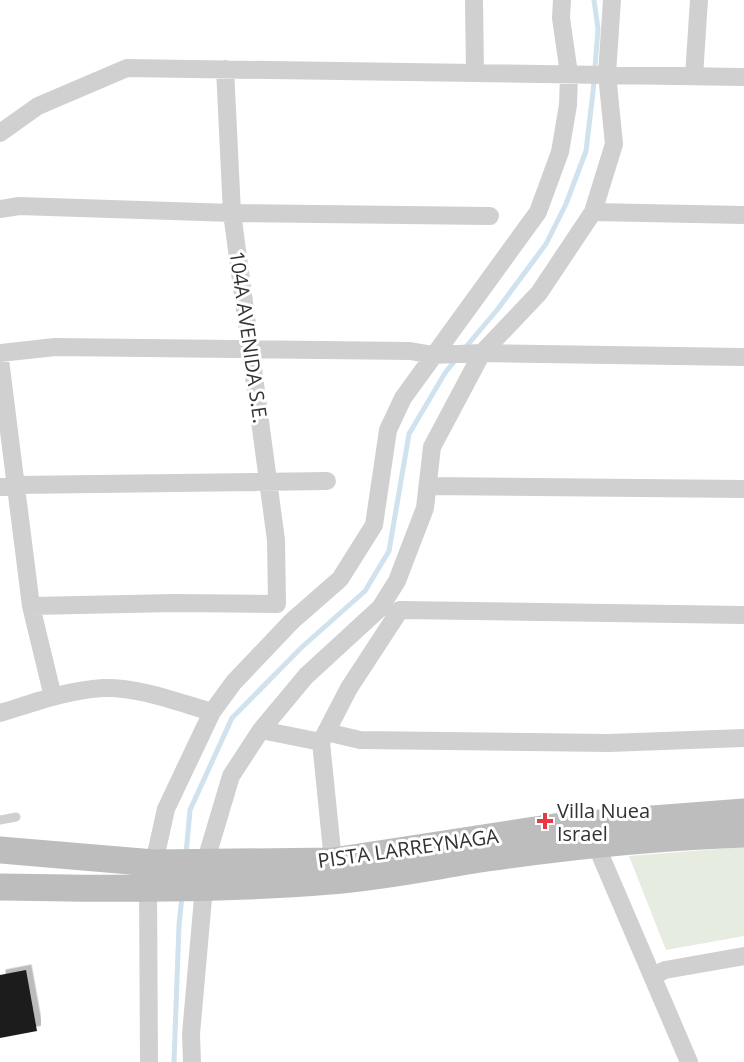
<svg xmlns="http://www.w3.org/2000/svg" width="744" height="1062" viewBox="0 0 744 1062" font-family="'Open Sans',sans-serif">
	<defs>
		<filter id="shadow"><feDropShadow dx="5.5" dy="-5.5" stdDeviation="0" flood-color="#0004"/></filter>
	</defs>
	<rect width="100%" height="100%" fill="#fff"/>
	<path fill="#e6ecdf" d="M744 847V936L666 950 629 856Z"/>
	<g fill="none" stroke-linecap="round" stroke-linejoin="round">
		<path stroke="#cfe2ee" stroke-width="5" d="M465 348 497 310 546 244 566 204 586 151 593 92 598 29 594 0
			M186 854 190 810 232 718 302 647 365 591 389 551 409 434 445 373 457 358
			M174 1062 179 925 182 896"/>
	</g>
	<path fill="#1a1a1a" filter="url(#shadow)" d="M26 970 37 1031 0 1038V975Z"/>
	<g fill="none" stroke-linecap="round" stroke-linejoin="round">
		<path stroke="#d0d0d0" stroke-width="9" d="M0 820 16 817"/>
		<path stroke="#d0d0d0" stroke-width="18" d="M474 0 475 72
			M694 76 699 0
			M0 133 38 106 127 68 744 77
			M0 209 19 206 232 213 490 216
			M593 212 744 215
			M0 353 55 347 410 351 433 355 482 353 744 357
			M0 360 31 606 53 697
			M428 486 744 489
			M0 487 16 485 327 481
			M31 606 174 603 277 604 276 540 232 213 225 69
			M0 713C33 703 68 690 103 688 140 687 177 702 212 712
			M261 730 321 742
			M326 732 360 740 609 743 744 738
			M596 845 689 1062
			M333 861 321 742 349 688 400 610 744 615
			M154 863 166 809 212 712 234 682 292 621 340 579 374 525 388 430 403 398 538 212 560 152 568 105 569 74 561 18 562 0
			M205 863 231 776 261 730 306 676 380 608 397 581 425 508 432 447 482 353 539 293 593 212 614 144 607 74 612 0
			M148 887 149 1062
			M653 976 665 970 744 956
			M192 1062 191 1034 204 887"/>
		<path stroke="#bdbdbd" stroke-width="27" d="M0 850 154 863 333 861 561 826 744 812
			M0 887C110 889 221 890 330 881 383 877 435 866 487 858 572 846 658 837 744 834"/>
	</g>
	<path fill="#e63946" stroke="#fff" stroke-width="2" d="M542 812h6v6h6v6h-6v6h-6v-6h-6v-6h6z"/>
	<g text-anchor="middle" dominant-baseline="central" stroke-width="6" stroke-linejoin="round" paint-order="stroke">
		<g font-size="20" fill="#333" stroke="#fff">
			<text transform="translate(249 337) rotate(82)">104A AVENIDA S.E.</text>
			<text transform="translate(408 848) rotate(-8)">PISTA LARREYNAGA</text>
		</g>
		<g font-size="20" fill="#333" stroke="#fff" text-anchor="start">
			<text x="557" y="810">Villa Nuea<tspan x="557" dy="23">Israel</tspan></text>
		</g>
	</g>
</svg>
